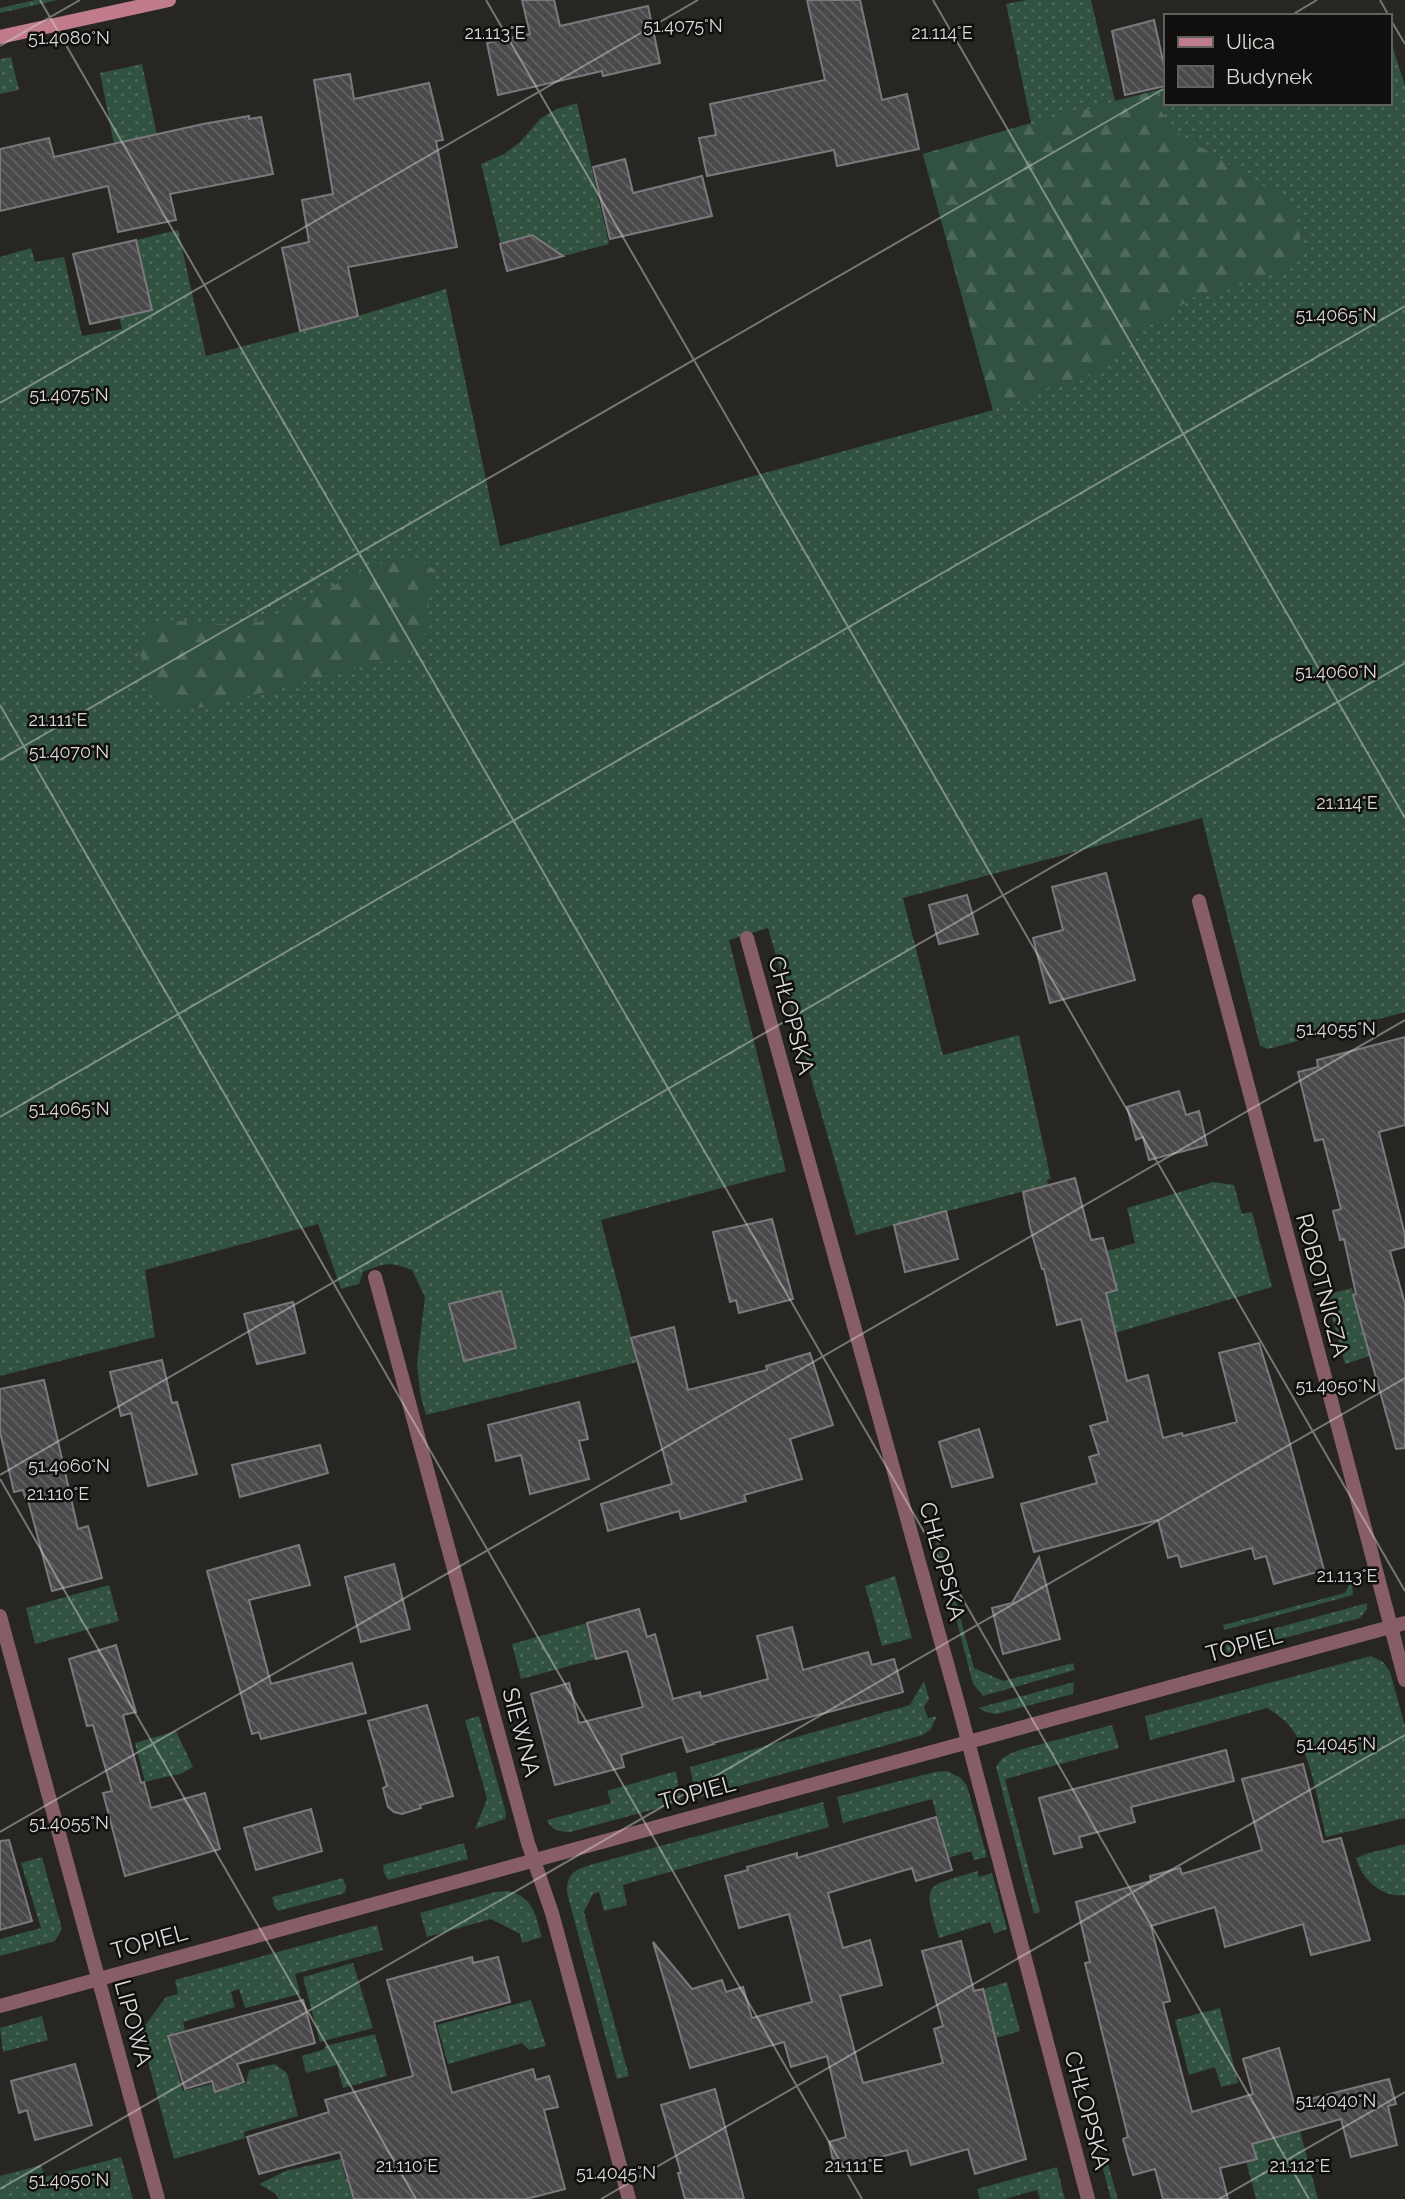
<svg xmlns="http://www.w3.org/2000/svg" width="1405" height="2199" viewBox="0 0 1405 2199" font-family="Raleway,sans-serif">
	<defs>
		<pattern id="grass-dots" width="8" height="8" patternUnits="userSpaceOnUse" patternTransform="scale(1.75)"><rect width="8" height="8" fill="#315141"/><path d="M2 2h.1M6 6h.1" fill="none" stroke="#4e695c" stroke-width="1.8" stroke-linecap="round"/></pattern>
		<pattern id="forest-firs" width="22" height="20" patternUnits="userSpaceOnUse" patternTransform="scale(1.75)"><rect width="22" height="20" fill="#315141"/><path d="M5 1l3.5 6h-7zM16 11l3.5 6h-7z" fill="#4e695c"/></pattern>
		<pattern id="building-back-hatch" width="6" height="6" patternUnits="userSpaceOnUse" patternTransform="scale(1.75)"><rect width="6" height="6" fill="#4a484b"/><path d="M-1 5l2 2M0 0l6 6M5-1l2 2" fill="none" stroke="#646264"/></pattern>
	</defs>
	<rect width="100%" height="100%" fill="#272623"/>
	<path fill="url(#grass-dots)" d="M36 0H58L0 13V8Z
		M1026 0H1091L1115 101 1165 88V103H1389V35L1405 86V1012L1268 1049 1260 1046 1202 818 903 898 943 1055 1019 1035 1051 1179 1047 1180 1048 1185 856 1235 768 928 729 940 786 1171 601 1220 638 1362 426 1415 420 1393 417 1363 425 1297 412 1270C389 1261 385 1263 363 1272L359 1284 341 1289 318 1224 145 1270 155 1337 0 1376V257L31 248 35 262 64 257 82 336 122 329 119 317 152 310 136 240 178 230 206 356 358 316 446 289 500 546 993 410 923 154 1031 123 1006 4Z
		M11 57 19 90 0 94V59Z
		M142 64 157 135 114 144 100 73Z
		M577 103 609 244 507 271 481 164 504 154 520 142 541 118 557 109Z
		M1213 1182 1234 1185 1242 1214 1252 1212 1272 1287 1115 1333 1097 1254 1135 1243 1127 1208Z
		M1352 1288 1370 1356 1345 1364 1326 1295Z
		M937 1533 974 1668 1003 1681 1073 1663 1075 1670 983 1696 973 1684 934 1534Z
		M895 1576 912 1638 882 1646 865 1586Z
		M1352 1580 1353 1595 1224 1630 1223 1625 1345 1593Z
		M109 1585 119 1621 35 1644 26 1608Z
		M1367 1603V1609L1360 1618 1227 1653 1225 1642Z
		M587 1623 596 1659 521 1679 512 1644Z
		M1371 1656 1383 1662 1390 1672 1405 1726V1818L1326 1837C1317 1802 1311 1746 1285 1721 1280 1716 1273 1712 1267 1708L1150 1740 1145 1716Z
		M924 1681 929 1699 924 1707 928 1718 937 1716 931 1729 923 1735 696 1798 690 1767 910 1705Z
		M1074 1682 1073 1694 996 1714 986 1712 978 1708Z
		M479 1716 506 1813 505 1819 475 1829 487 1799 465 1720Z
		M1112 1725 1119 1748 1005 1779 1040 1912 1034 1914 996 1767C1001 1757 1009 1754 1019 1750Z
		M176 1731 193 1767 183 1773 145 1782 135 1743Z
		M676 1771 681 1802 570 1832C560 1832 551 1830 547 1820L611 1803 607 1791Z
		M947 1771 961 1778 967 1786 987 1857 974 1860 971 1851 948 1858 932 1799 843 1823 837 1797 935 1772Z
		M823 1802 829 1827 623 1885 627 1905 604 1911 599 1892 593 1894 584 1912 629 2076 617 2079 567 1893C567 1873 573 1871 590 1865Z
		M464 1843 468 1859 388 1880 384 1873 383 1865Z
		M1405 1844V1895C1382 1898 1362 1880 1356 1858L1369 1853Z
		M42 1857 62 1929 55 1941 0 1956V1939L41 1928 21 1863Z
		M977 1871 979 1877 992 1873 1007 1929 994 1934 990 1922 939 1938C923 1882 922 1888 977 1871Z
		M343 1878 346 1887 345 1893 278 1911 274 1906 272 1897Z
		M508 1891C534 1897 535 1915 542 1937L522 1943 520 1934 491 1919 427 1937 420 1913 495 1892Z
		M377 1925 383 1950 295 1974 300 1994 245 2008 239 1989 231 1992 235 2007 183 2022 185 2030 167 2035 183 2091 211 2084 214 2092 246 2083 249 2070 275 2064 287 2073 298 2116 244 2132 245 2138 174 2159 140 2032 166 1997 178 1994 175 1980Z
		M353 1963 373 2028 320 2042 303 1977Z
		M1007 1982 1020 2031 996 2038 983 1989Z
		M531 2000 546 2046 529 2050 522 2043 448 2064 437 2025Z
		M1220 2008 1238 2083 1221 2087 1215 2067 1189 2075 1175 2020Z
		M42 2016 48 2040 3 2052 0 2028Z
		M375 2034 387 2076 343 2088 337 2065 306 2073 302 2056 325 2049V2046Z
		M1300 2131 1318 2199H1256L1246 2161 1252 2144Z
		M121 2157 133 2199H0V2176L41 2165 45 2177Z
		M1106 2157 1118 2199H1111L1100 2158Z
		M341 2159 346 2179 357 2175 386 2199H278L277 2195 259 2184 288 2170Z
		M1057 2167 1065 2199H1040L1037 2190 1004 2199H980L977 2189Z"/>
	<path fill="url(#forest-firs)" d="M1151 92 1170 128 1278 195 1294 213 1302 246 1282 271 1242 285 1194 297 1141 331 1105 369 993 410 923 154Z
		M393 559 419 560 436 571 430 595 425 633 412 654 207 707C151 711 156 695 138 649L151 624 167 620 218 624 259 622 307 600 357 573Z"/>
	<path fill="url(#building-back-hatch)" stroke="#7c797c" stroke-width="2" d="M522 0H554L560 26 648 6 660 63 603 76 602 71 498 95 487 43 530 34Z
		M807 0H860L882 100 907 94 919 149 837 166 834 150 707 176 699 138 716 135 710 104 825 80Z
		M1154 20 1165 70V86L1125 95 1112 31Z
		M350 74 354 99 429 83 443 140 436 141 457 247 348 267 358 316 300 331 282 248 309 242 302 200 333 194 314 80Z
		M249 116V119L261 117 273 174 170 194 176 220 118 232 108 186 0 211V149L49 138 54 157 203 124Z
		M625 159 633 193 702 176 712 216 610 239 593 167Z
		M532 235 563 256 507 271 500 244Z
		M136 240 152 310 90 324 73 254Z
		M1106 873 1135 980 1050 1003 1033 938 1063 930 1052 887Z
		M967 895 978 934 939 944 929 905Z
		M1405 1037V1125L1379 1132 1405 1235V1247L1390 1251 1405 1304V1448L1396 1449 1353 1295 1356 1294 1344 1239 1340 1240 1333 1211 1341 1209 1323 1139 1315 1141 1298 1072 1318 1067 1317 1060Z
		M1179 1091 1186 1115 1199 1111 1207 1145 1149 1160 1143 1137 1136 1140 1127 1107Z
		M1075 1178 1091 1240 1103 1238 1117 1290 1106 1293 1127 1381 1148 1375 1163 1438 1182 1433 1183 1436 1237 1422 1219 1353 1259 1343 1287 1433 1324 1570 1274 1584 1266 1556 1255 1559 1252 1548 1181 1567 1178 1555 1168 1558 1158 1520 1034 1552 1021 1504 1097 1483 1089 1457 1099 1454 1090 1426 1108 1421 1081 1319 1057 1325 1044 1269H1042L1030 1227 1023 1192Z
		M946 1211 958 1259 905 1272 894 1225Z
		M772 1219 793 1299 739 1313 736 1300 730 1302 713 1232Z
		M501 1291 516 1348 464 1361 449 1304Z
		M293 1302 305 1353 257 1364 244 1314Z
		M674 1327 688 1390 767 1370 766 1366 810 1353 833 1425 790 1439 802 1479 744 1495 746 1501 681 1519 679 1511 608 1531 601 1504 672 1484 631 1338Z
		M162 1360 172 1403 177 1402 197 1474 148 1486 131 1413 121 1416 110 1372Z
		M44 1380 78 1529 88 1526 102 1578 52 1591 28 1500H26L23 1490 14 1492 0 1432V1389Z
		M579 1402 588 1439 579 1441 589 1479 530 1494 521 1455 496 1461 488 1425Z
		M979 1429 993 1477 952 1487 939 1442Z
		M320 1445 328 1473 240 1497 232 1465Z
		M299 1545 310 1585 249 1600 271 1684 352 1663 366 1713 261 1739 259 1732 252 1734 207 1571Z
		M1039 1557 1060 1639 1003 1654 992 1608 1012 1603Z
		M394 1564 410 1629 361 1642 345 1577Z
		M639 1609 647 1637 655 1634 673 1699 700 1692 701 1697 768 1679 757 1636 792 1627 803 1670 868 1652 872 1665 894 1659 903 1692 713 1743 714 1744 687 1752 682 1737 621 1755 624 1767 555 1785 531 1694 569 1683 579 1723 643 1707 627 1651 596 1659 587 1623Z
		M116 1645 136 1712 123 1715 141 1783 144 1782 151 1808 205 1793 220 1849 125 1876 103 1793 112 1791 93 1725 87 1726 69 1659Z
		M427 1705 453 1796 420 1805 421 1808 402 1814 394 1812 388 1807 383 1788 387 1786 368 1721Z
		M1226 1750 1234 1781 1131 1807 1135 1822 1079 1837 1082 1847 1054 1854 1039 1798Z
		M1303 1764 1323 1842 1341 1838 1370 1940 1311 1955 1303 1924 1225 1947 1215 1907 1151 1926 1170 2001 1163 2003 1192 2112 1253 2094 1243 2059 1279 2048 1294 2103 1389 2079 1396 2104 1388 2106 1397 2145 1351 2157 1341 2119 1252 2144 1257 2159 1220 2168 1228 2199H1163L1155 2169 1133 2175 1123 2139 1128 2137 1085 1963 1090 1962 1076 1902 1151 1881 1150 1876 1180 1868 1182 1874 1262 1850 1242 1779Z
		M311 1809 322 1851 256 1870 244 1828Z
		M936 1817 952 1870 916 1881 912 1868 828 1893 843 1948 870 1940 882 1985 840 1996 863 2083 943 2063 934 2029 943 2026 922 1951 961 1941 974 1991 983 1989 1026 2159 975 2174 968 2149 911 2165 907 2150 835 2169 829 2142 846 2137 827 2056 791 2067 784 2042 690 2068 653 1942 692 1989 722 1980 726 1992 743 1987 752 2018 812 2002 789 1914 739 1928 725 1876 748 1870 747 1867 797 1853V1858Z
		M9 1840 32 1921 0 1930V1841Z
		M472 1957 473 1963 498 1957 510 2002 434 2022 452 2093 533 2069 536 2080 549 2076 558 2107 544 2110 565 2189 526 2199H354L340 2152 259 2174 247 2137 329 2112 325 2100 413 2076 387 1980Z
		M303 2000 315 2043 237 2064 244 2082 215 2092 212 2081 185 2089 168 2036Z
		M75 2064 92 2125 35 2140 27 2110 19 2113 11 2081Z
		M715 2089 744 2199H685L678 2173H681L661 2105Z"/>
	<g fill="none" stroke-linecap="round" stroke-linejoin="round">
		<path stroke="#885e66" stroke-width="14" d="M1199 901 1405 1680
			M747 938 959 1707 1088 2199
			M375 1277 528 1843 552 1913 629 2199
			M0 1616 158 2199
			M0 2006 1405 1623"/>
		<path stroke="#c07c8a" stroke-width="14" d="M0 37 169 0"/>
	</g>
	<path fill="none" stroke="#dbdad8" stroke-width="2" stroke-opacity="0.45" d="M40 0 1309 2199M486 0 1405 1591M933 0 1405 818M1380 0 1389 16M1290 16 1317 0M1389 17 1405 44M0 46 80 0M0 403 698 0M0 705 862 2199M0 760 1165 88M0 1117 1405 306M0 1475 1405 663M0 1479 416 2199M0 1832 1405 1020M0 2189 1405 1378M601 2199 1405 1735M1219 2199 1405 2092"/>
	<g text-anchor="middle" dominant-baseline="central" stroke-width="5" stroke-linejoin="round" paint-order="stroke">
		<g font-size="23" fill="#dbdad8" stroke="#100f0e">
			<text transform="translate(792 1015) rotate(75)">CHŁOPSKA</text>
			<text transform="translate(1323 1285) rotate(75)">ROBOTNICZA</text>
			<text transform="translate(943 1561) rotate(75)">CHŁOPSKA</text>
			<text transform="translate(1244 1644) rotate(-15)">TOPIEL</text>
			<text transform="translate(522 1732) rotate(75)">SIEWNA</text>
			<text transform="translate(697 1792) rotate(-15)">TOPIEL</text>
			<text transform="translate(149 1941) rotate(-15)">TOPIEL</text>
			<text transform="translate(134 2023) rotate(75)">LIPOWA</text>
			<text transform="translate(1088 2110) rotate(75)">CHŁOPSKA</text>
		</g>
	</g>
	<g font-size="18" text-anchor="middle" fill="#dbdad8" stroke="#100f0e" stroke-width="5" stroke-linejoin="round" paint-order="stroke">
		<text x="683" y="32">51.4075°N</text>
		<text x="495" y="39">21.113°E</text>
		<text x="942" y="39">21.114°E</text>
		<text x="69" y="44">51.4080°N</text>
		<text x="1336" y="321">51.4065°N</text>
		<text x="69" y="401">51.4075°N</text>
		<text x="1336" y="678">51.4060°N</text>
		<text x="58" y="726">21.111°E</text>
		<text x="69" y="758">51.4070°N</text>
		<text x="1347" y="809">21.114°E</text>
		<text x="1336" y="1035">51.4055°N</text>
		<text x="69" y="1115">51.4065°N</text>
		<text x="1336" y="1392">51.4050°N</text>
		<text x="69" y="1472">51.4060°N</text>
		<text x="58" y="1500">21.110°E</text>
		<text x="1347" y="1582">21.113°E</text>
		<text x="1336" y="1750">51.4045°N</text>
		<text x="69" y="1829">51.4055°N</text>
		<text x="1336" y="2107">51.4040°N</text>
		<text x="407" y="2172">21.110°E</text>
		<text x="854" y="2172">21.111°E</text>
		<text x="1300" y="2172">21.112°E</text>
		<text x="616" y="2179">51.4045°N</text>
		<text x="69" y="2186">51.4050°N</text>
	</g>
	<rect x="1164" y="14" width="228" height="91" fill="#100f0e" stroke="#61605f" stroke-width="2"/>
	<rect x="1178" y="37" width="35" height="10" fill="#c07c8a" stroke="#61605f" stroke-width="2"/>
	<text x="1226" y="49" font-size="21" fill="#dbdad8">Ulica</text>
	<rect x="1178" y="66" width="35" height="21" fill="url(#building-back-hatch)" stroke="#61605f" stroke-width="2"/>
	<text x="1226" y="84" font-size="21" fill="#dbdad8">Budynek</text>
</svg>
